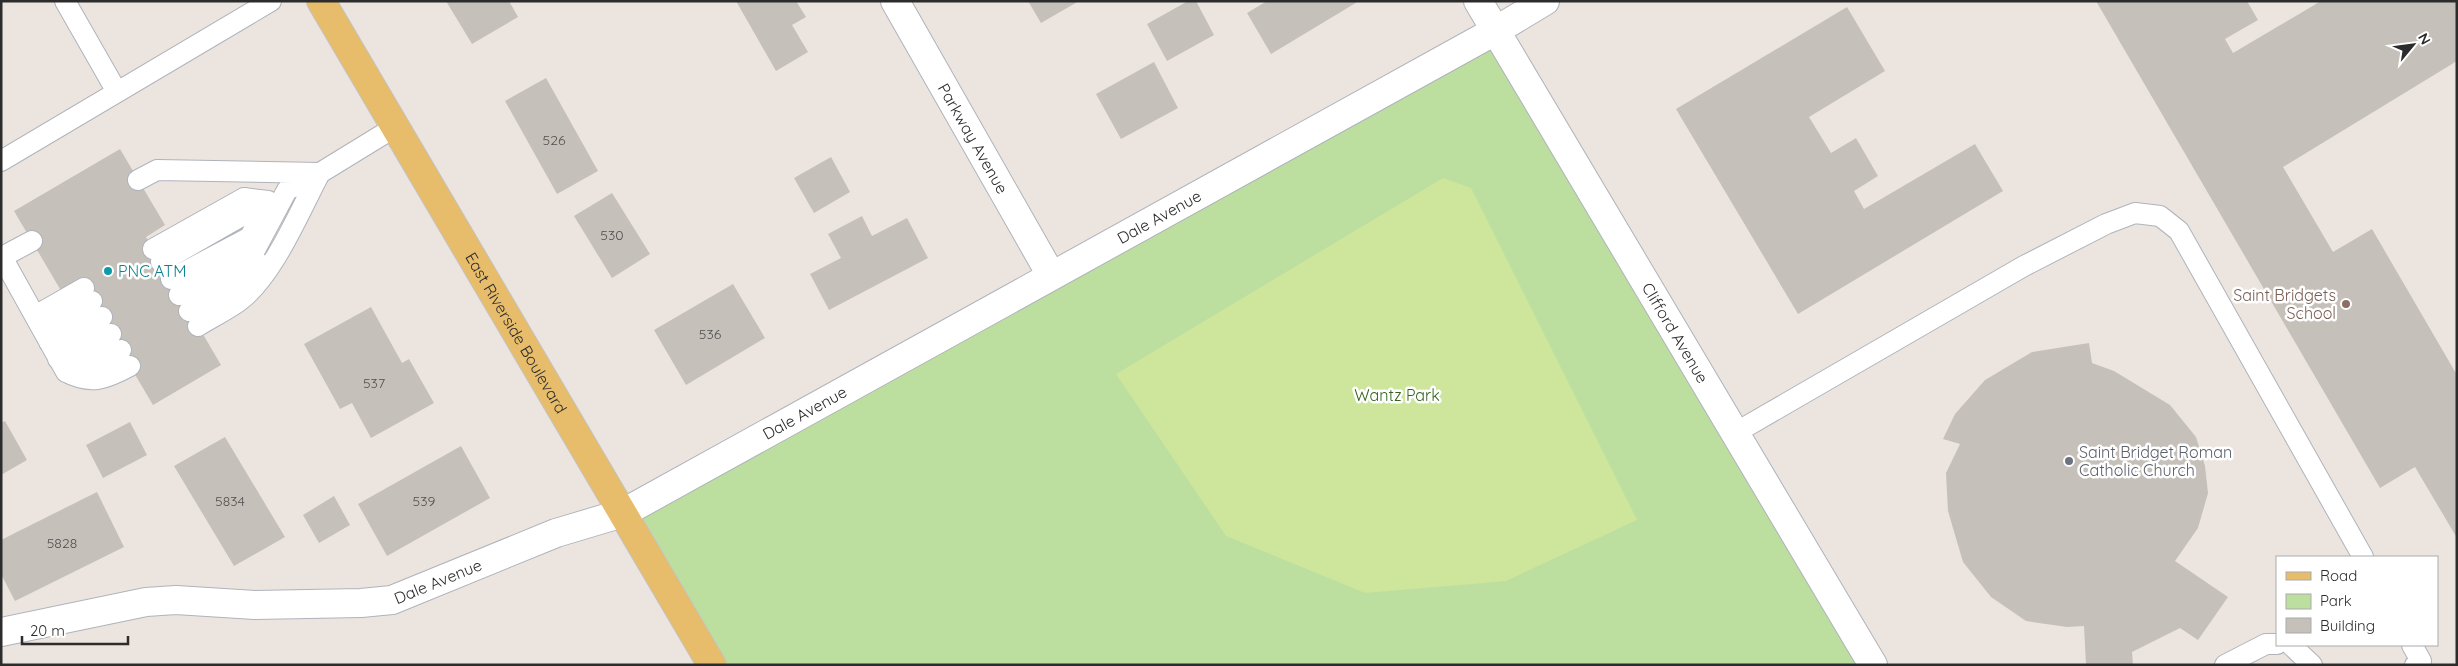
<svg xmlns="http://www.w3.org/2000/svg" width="2458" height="666" viewBox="0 0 2458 666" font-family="Quicksand,sans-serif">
	<rect width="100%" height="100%" fill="#ece5df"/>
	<path fill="#bcdfa0" d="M1495 31 1873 665H711L623 513Z"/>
	<path fill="#cee59c" d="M1443 178 1471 188 1637 520 1506 581 1365 593 1226 536 1116 374Z"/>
	<path fill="#c5c0ba" d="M446 1H509L518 17 472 44Z
		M736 1H796L806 17 792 25 808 52 776 71Z
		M1028 1H1079L1041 23Z
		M1188 1H1196L1214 35 1167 61 1147 24Z
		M1267 1H1359L1271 54 1247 13Z
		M2096 1H2247L2258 20 2225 39 2233 53 2321 1H2457V61L2283 167 2333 252 2372 229 2457 375V538L2415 467 2380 488Z
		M1847 7 1885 71 1809 117 1831 153 1856 138 1878 176 1854 191 1864 209 1975 144 2003 191 1798 314 1676 109Z
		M1154 62 1178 108 1121 139 1096 94Z
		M546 78 598 171 557 194 505 101Z
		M120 149 165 225 146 237 221 365 153 405 111 334 63 294 14 211Z
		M831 157 850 192 814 213 794 178Z
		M612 193 650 254 612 278 574 216Z
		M862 216 872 236 907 218 928 258 829 310 810 274 841 258 828 234Z
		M733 284 765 338 686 385 654 330Z
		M371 307 402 363 409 359 434 403 371 438 352 403 340 409 304 344Z
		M2089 343 2092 363 2114 371 2170 405 2196 437 2205 466 2208 493 2198 528 2175 561 2228 597 2198 640 2180 628 2132 652 2133 665H2086L2084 626 2067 627 2026 621 1991 597 1963 562 1948 511 1946 473 1960 444 1943 439 1955 414 1985 380 2032 352Z
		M5 421 27 460 1 475V423Z
		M130 422 147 455 103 478 86 445Z
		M225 437 285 537 234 566 174 466Z
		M461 446 490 498 387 556 358 504Z
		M97 492 124 547 15 601 1 574V540Z
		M334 496 350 525 319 543 303 515Z"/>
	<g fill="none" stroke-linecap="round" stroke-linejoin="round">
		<defs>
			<path id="lane" d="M65 1 117 92
				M1 161 271 1
				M138 180 157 170 320 173 395 127
				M153 249 244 198 268 201
				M1 256 2 257 32 241
				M2 257 66 372C91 385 106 379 130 366
				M161 262 268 201
				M171 279 250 237 260 217
				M179 295 254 252 287 190 302 183
				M189 311 252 274 260 264
				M35 316 84 288
				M198 326C211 318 225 311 238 302 273 277 299 212 320 173
				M42 329 92 301
				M49 342 102 317
				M58 359 111 334
				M66 372C84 365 104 361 121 350
				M1735 433 2024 266 2106 224 2135 213 2160 216 2179 231 2363 557
				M2291 645 2312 665
				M2412 645 2421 661 2415 665
				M2225 665 2266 644H2277"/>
			<g id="street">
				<path id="s1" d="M895 1 1051 275"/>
				<path id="s2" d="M1478 1 1873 665"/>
				<path id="s3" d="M1 632 146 602 176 600 255 605 361 603 392 600 556 533 623 513 1495 31 1545 1"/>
			</g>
			<g id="primary">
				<path id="s4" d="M321 1 712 665"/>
			</g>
		</defs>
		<use href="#lane" stroke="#afb3bb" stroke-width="22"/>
		<use href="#street" stroke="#afb3bb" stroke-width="30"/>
		<use href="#primary" stroke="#c4c4c4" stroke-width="30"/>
		<use href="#lane" stroke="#fff" stroke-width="20"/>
		<use href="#street" stroke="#fff" stroke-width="28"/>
		<use href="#primary" stroke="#e7bc6a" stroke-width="28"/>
	</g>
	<circle fill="#0f9aa8" stroke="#fff" stroke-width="2" cx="108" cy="271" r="5"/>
	<circle fill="#8d6e63" stroke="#fff" stroke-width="2" cx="2346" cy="304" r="5"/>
	<circle fill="#6b7280" stroke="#fff" stroke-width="2" cx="2069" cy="461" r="5"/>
	<g text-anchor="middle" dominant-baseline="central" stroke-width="5" stroke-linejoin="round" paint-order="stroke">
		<g font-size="14" fill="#525150">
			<text x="554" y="140">526</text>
			<text x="612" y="235">530</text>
			<text x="710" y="334">536</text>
			<text x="374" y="383">537</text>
			<text x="230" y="501">5834</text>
			<text x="424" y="501">539</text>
			<text x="62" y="543">5828</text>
		</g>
		<g font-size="16" fill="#2c2c2c" stroke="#fff">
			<text stroke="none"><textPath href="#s1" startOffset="158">Parkway Avenue</textPath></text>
			<text stroke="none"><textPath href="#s3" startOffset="1254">Dale Avenue</textPath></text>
			<text stroke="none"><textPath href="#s4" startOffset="385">East Riverside Boulevard</textPath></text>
			<text stroke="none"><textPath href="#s2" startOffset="386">Clifford Avenue</textPath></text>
			<text stroke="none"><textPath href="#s3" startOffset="849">Dale Avenue</textPath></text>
			<text stroke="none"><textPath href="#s3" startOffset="444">Dale Avenue</textPath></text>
		</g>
		<g font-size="16" fill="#0d838f" stroke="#fff" text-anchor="start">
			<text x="118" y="271">PNC ATM</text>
		</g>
		<g font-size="16" fill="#785e54" stroke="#fff" text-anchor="end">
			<text x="2336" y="295">Saint Bridgets<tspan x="2336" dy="18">School</tspan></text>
		</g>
		<g font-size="16" fill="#366420" stroke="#fff">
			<text x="1397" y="395">Wantz Park</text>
		</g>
		<g font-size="16" fill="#5b616d" stroke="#fff" text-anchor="start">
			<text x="2079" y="452">Saint Bridget Roman<tspan x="2079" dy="18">Catholic Church</tspan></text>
		</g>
	</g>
	<rect width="2458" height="666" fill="none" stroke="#2c2c2c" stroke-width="5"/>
	<rect x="2276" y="556" width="162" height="90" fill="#ffffff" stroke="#ababab"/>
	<rect x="2286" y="572" width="25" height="8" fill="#e7bc6a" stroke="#ababab"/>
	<text x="2320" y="581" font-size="15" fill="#2c2c2c">Road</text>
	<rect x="2286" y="594" width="25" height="15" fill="#bcdfa0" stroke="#ababab"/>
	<text x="2320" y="606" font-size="15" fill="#2c2c2c">Park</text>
	<rect x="2286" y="618" width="25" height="15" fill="#c5c0ba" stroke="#ababab"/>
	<text x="2320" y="631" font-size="15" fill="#2c2c2c">Building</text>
	<g transform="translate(2413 45) rotate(61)" stroke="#ffffff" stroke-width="4" paint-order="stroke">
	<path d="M0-4L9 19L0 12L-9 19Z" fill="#2c2c2c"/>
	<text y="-8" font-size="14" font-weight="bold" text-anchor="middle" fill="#2c2c2c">N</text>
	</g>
	<path d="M22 636v8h106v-8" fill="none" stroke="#2c2c2c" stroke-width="2.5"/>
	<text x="30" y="636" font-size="15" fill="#2c2c2c" stroke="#ffffff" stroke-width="4" paint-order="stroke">20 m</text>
</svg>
